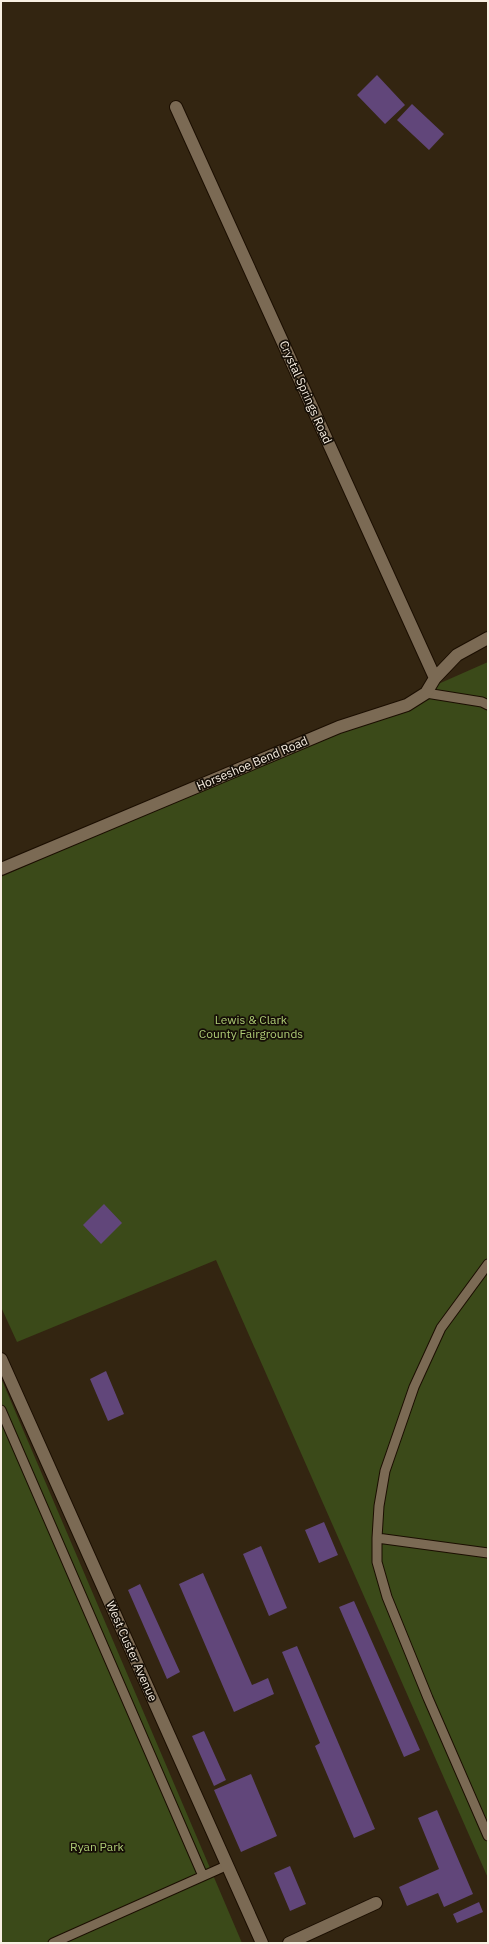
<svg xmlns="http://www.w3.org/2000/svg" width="489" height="1944" viewBox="0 0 489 1944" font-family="'IBM Plex Sans',sans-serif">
	<rect width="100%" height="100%" fill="#332511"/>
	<path fill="#3b4a19" d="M488 662V1878L216 1260 17 1342 1 1307V877Z
		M1 1378 242 1943H1Z"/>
	<path fill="#61467a" d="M377 75 405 105 385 124 357 95Z
		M412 104 444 134 429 150 397 120Z
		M104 1204 122 1223 101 1244 83 1225Z
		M106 1371 124 1414 108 1421 90 1379Z
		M324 1522 338 1555 319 1563 305 1530Z
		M261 1546 287 1608 269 1616 243 1554Z
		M203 1573 252 1685 268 1678 274 1694 234 1712 179 1584Z
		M140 1584 180 1672 167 1679 128 1590Z
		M354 1601 420 1750 404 1757 339 1607Z
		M297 1646 375 1829 354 1838 315 1746 320 1743 282 1652Z
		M204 1731 226 1780 214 1786 192 1736Z
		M251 1774 277 1836 241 1852 214 1790Z
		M437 1810 473 1894 444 1907 438 1893 407 1906 399 1887 439 1869 418 1818Z
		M290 1866 306 1904 290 1911 274 1873Z
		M479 1902 483 1912 457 1923 453 1914Z"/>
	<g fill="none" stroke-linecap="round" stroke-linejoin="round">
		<defs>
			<path id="lane" d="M426 693 482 702 488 705
				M488 1264 441 1328 414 1387 385 1471 379 1506 377 1538V1562L387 1597 428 1698 488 1836
				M1 1410 203 1876
				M377 1538 488 1553
				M53 1943 228 1865"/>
			<path id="street" d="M176 107 435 678
				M1 869 339 727 407 705 426 693 435 678 457 655 488 638
				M1 1359 262 1943
				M289 1943 376 1903"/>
		</defs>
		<use href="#lane" stroke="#1b0e00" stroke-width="11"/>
		<use href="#street" stroke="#1b0e00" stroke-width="14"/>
		<use href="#lane" stroke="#7b6a54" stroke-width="9"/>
		<use href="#street" stroke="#7b6a54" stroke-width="12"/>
	</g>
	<g text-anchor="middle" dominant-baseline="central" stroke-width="3.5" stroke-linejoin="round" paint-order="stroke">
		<g font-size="12" fill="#f8efe3" stroke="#160f07">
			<text transform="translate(306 392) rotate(66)">Crystal Springs Road</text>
			<text transform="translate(252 763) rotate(-23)">Horseshoe Bend Road</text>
			<text transform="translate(132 1651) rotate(66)">West Custer Avenue</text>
		</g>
		<g font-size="12" fill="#aecc75" stroke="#160f07">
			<text x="251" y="1019">Lewis &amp; Clark<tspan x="251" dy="14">County Fairgrounds</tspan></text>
			<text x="97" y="1846">Ryan Park</text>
		</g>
	</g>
	<rect width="489" height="1944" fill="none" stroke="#f8efe3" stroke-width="4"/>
</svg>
